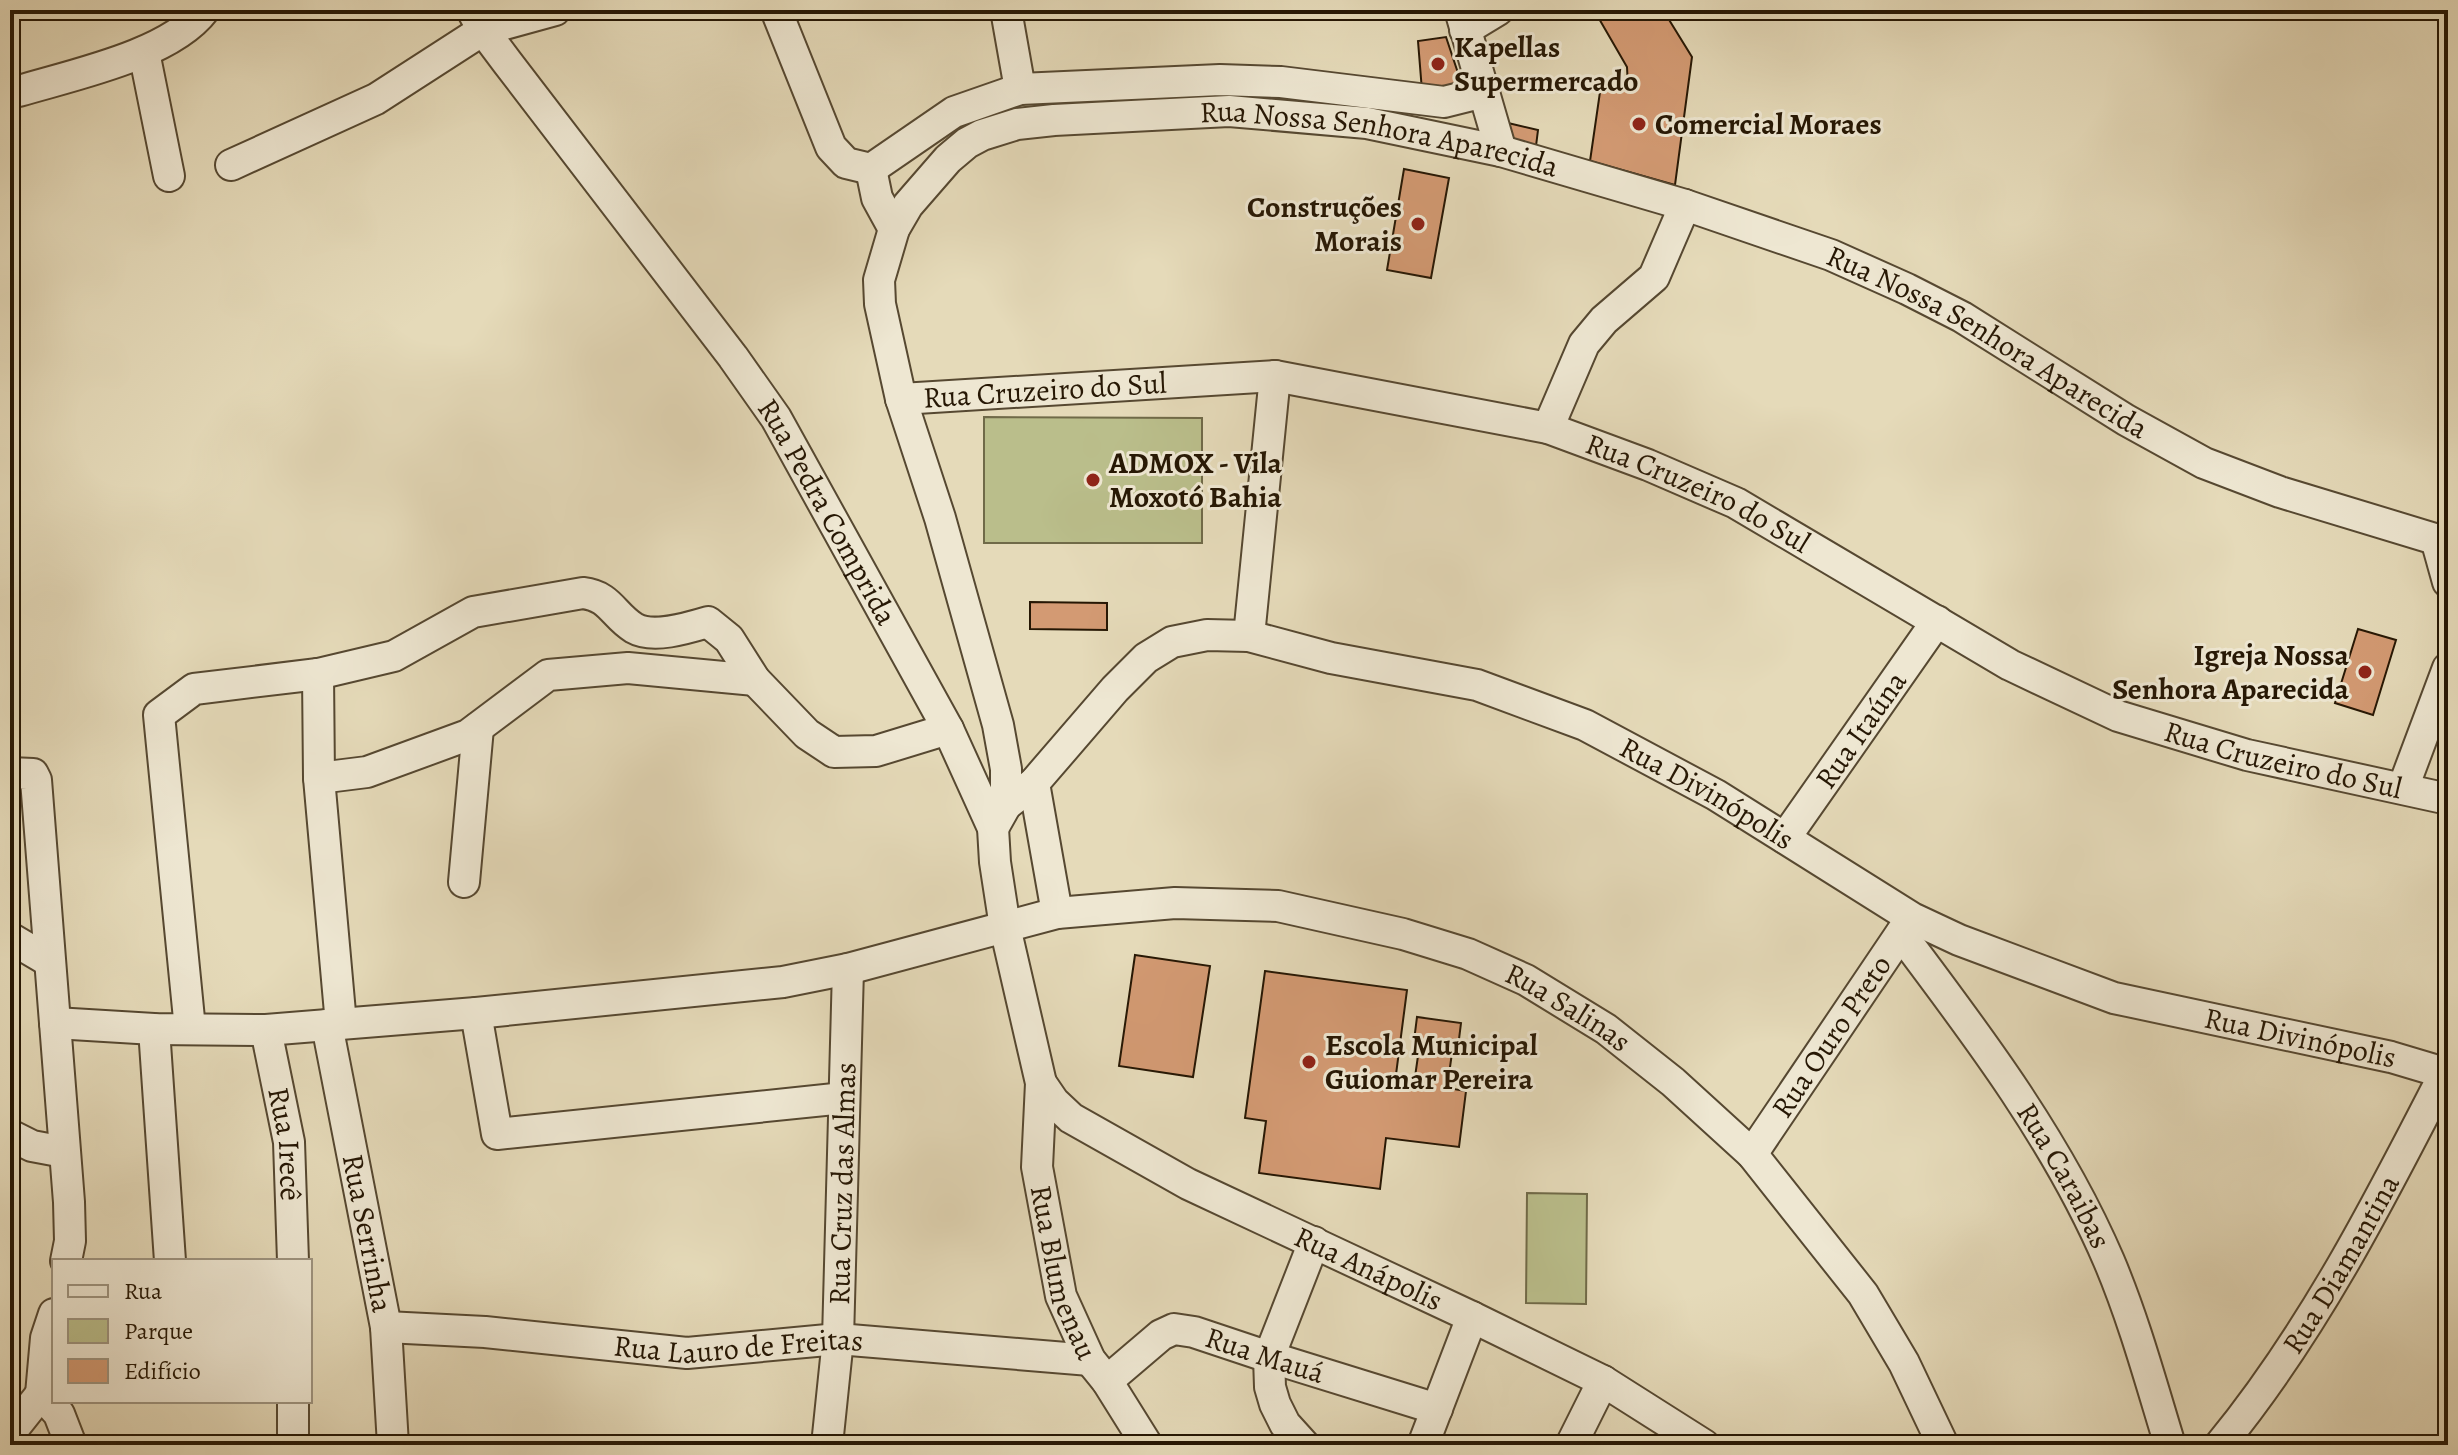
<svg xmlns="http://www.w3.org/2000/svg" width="2458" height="1455" viewBox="0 0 2458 1455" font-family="Alegreya,serif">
	<rect width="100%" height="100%" fill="#e5dab9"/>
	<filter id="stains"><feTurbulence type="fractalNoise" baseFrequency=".0025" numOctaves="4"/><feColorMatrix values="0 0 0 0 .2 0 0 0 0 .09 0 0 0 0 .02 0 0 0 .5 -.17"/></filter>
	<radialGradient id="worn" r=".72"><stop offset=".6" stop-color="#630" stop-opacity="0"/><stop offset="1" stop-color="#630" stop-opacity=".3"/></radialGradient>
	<path fill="#babe8b" stroke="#706a48" stroke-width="2" d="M984 417 1202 418V543H984Z
		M1527 1193 1587 1194 1586 1304 1526 1303Z"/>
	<path fill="#d39a73" stroke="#261704" stroke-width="2" d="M1594 10H1663L1692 57 1675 185 1590 161 1601 85 1628 87 1627 67Z
		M1446 37 1463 88 1422 91 1418 41Z
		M1508 123 1538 130 1536 146 1509 139Z
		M1404 169 1449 178 1431 278 1387 270Z
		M1030 602 1107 603V630L1030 629Z
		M2358 629 2396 640 2373 715 2335 703Z
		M1135 955 1210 966 1193 1077 1119 1066Z
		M1265 971 1407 990 1395 1082 1414 1084 1420 1042 1414 1041 1417 1017 1461 1023 1458 1047 1453 1046 1447 1088 1466 1091 1459 1147 1386 1138 1380 1189 1259 1173 1266 1121 1245 1118Z"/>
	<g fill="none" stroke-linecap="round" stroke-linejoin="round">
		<defs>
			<g id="minor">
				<path id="s1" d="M472 10 483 30 507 62 733 357 776 418 948 729 993 828 995 862 1005 927 1041 1083 1037 1167 1061 1296 1090 1360 1107 1381 1147 1445"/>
				<path d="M776 10 831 147 846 163 871 169 954 112 1020 89 1220 80 1281 82 1444 102 1472 95 1484 90"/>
				<path d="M1006 10 1020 89"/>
				<path d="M1460 10 1501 151"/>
				<path d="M1465 30 1498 10"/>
				<path d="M144 52 169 176"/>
				<path d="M19 91C72 75 170 55 204 10"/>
				<path d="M231 165 376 99 483 30 555 10"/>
				<path d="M871 169 877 198 894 229"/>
				<path id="s2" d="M901 399 1275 376 1548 428 1648 465 1736 503 2010 665 2118 716 2247 755 2448 799"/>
				<path d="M1548 428 1584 344 1604 320 1654 277 1685 205"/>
				<path d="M2436 539 2448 582"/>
				<path d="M1249 636 1275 376"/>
				<path d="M318 674 319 778 341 1024"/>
				<path d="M10 773 33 774 36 780 69 1202 70 1241 66 1261"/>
				<path d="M319 778 367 772 468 735 548 675 628 668 755 680"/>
				<path d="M1034 783 1057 913"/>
				<path d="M2403 788 2448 668"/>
				<path id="s3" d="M1006 805 1034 783 1115 689 1146 658 1172 642 1207 635 1249 636 1331 658 1477 685 1585 725 1716 795 1912 918 1959 940 2114 998 2391 1057 2448 1074"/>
				<path id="s4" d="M993 828 1006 805V769L998 725 940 518 901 399 880 304 879 280 894 229 908 205 948 159 967 143 982 135 1017 124 1054 120 1229 111 1367 123 1501 151 1685 205 1831 255 1907 289 1962 317 2126 420 2204 463 2280 492 2448 543"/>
				<path id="s5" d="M1785 838 1937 621"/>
				<path d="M464 882 478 728"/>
				<path id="s6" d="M1901 934C1978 1036 2058 1142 2109 1261 2134 1320 2151 1383 2170 1445"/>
				<path d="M10 938 49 961"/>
				<path d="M476 1013 497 1134 844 1098"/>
				<path id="s7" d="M55 1023 154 1029 266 1030 476 1013 783 982 848 969 1057 913 1175 903 1278 906 1403 934 1468 954 1526 980 1606 1029 1673 1082 1752 1154 1863 1294 1904 1363 1943 1445"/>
				<path id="s8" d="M327 1025 386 1327 393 1445"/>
				<path d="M154 1029 170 1261"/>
				<path d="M190 1029 159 715 194 689 318 674 394 656 473 612 583 593C610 596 613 615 634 628 653 639 688 628 708 622L729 639 755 680 807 734 834 752 876 751 948 729"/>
				<path id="s9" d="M266 1030 289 1142 293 1261"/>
				<path id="s10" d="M1041 1083 1054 1102 1071 1118 1188 1184 1472 1317 1603 1381 1704 1445"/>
				<path d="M10 1135 32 1146 64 1152"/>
				<path id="s11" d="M1752 1154 1910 920"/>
				<path d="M54 1314 46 1338 41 1394 59 1414 71 1445"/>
				<path id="s12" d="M386 1327 485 1332 687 1353 838 1339 1090 1360"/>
				<path id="s13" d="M1107 1381 1161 1335 1174 1329 1194 1332 1269 1357 1437 1409"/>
				<path d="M10 1433 41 1394"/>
				<path d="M293 1445V1401"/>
				<path id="s14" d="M827 1445 838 1339 848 969"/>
				<path d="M1304 1445 1285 1424 1275 1404 1270 1387 1269 1357 1314 1242"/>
				<path d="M1423 1445 1472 1317"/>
				<path d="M1571 1445 1603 1381"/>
				<path id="s15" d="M2220 1445C2312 1333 2379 1202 2445 1073"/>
			</g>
		</defs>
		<use href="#minor" stroke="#564831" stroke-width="34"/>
		<use href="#minor" stroke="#eee7d2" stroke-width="30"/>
	</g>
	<g fill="#8f2418" stroke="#eee7d2" stroke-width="3">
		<circle cx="1438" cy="64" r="8"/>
		<circle cx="1639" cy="124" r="8"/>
		<circle cx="1418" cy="224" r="8"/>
		<circle cx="1093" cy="480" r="8"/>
		<circle cx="2365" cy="672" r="8"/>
		<circle cx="1309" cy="1062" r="8"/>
	</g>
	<g text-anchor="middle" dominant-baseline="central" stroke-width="6" stroke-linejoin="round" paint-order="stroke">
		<g font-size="30" font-weight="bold" fill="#261704" stroke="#eee7d2" text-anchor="start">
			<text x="1454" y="47">Kapellas<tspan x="1454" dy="34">Supermercado</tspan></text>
			<text x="1655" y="124">Comercial Moraes</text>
			<text x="1402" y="207" text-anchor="end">Construções<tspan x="1402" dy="34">Morais</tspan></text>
			<text x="1109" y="463">ADMOX - Vila<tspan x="1109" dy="34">Moxotó Bahia</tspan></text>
			<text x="2349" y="655" text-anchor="end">Igreja Nossa<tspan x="2349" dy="34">Senhora Aparecida</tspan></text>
			<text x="1325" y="1045">Escola Municipal<tspan x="1325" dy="34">Guiomar Pereira</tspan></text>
		</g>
		<g font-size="30" fill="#261704" stroke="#eee7d2">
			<text stroke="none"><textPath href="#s4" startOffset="1154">Rua Nossa Senhora Aparecida</textPath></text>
			<text stroke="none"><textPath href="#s4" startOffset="1802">Rua Nossa Senhora Aparecida</textPath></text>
			<text stroke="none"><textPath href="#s2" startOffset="144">Rua Cruzeiro do Sul</textPath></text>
			<text stroke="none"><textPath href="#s2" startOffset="816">Rua Cruzeiro do Sul</textPath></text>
			<text stroke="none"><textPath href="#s1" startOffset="616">Rua Pedra Comprida</textPath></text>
			<text stroke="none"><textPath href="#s5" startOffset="132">Rua Itaúna</textPath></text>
			<text stroke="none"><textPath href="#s2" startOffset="1464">Rua Cruzeiro do Sul</textPath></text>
			<text stroke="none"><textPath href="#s3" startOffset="800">Rua Divinópolis</textPath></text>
			<text stroke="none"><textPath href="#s7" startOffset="1544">Rua Salinas</textPath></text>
			<text stroke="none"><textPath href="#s11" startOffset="142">Rua Ouro Preto</textPath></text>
			<text stroke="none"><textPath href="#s3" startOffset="1448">Rua Divinópolis</textPath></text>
			<text stroke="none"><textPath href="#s9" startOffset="116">Rua Irecê</textPath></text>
			<text stroke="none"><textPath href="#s6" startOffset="292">Rua Caraibas</textPath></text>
			<text stroke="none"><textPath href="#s14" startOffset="262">Rua Cruz das Almas</textPath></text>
			<text stroke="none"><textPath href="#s8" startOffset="212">Rua Serrinha</textPath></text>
			<text stroke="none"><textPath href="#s15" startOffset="218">Rua Diamantina</textPath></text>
			<text stroke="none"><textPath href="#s10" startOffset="380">Rua Anápolis</textPath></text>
			<text stroke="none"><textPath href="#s1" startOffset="1426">Rua Blumenau</textPath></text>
			<text stroke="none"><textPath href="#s12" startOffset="354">Rua Lauro de Freitas</textPath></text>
			<text stroke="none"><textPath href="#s13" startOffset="180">Rua Mauá</textPath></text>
		</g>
	</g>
	<rect width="2458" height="1455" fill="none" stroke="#e5dab9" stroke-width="40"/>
	<rect x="12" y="12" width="2434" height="1431" fill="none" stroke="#261704" stroke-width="4"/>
	<rect x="20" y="20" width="2418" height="1415" fill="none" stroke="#261704" stroke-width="2"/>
	<rect x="52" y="1259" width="260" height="144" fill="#eee7d2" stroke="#9e9480" stroke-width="2"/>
	<rect x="68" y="1285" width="40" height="12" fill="#eee7d2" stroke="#9e9480" stroke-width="2"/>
	<text x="124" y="1299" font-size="24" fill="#261704">Rua</text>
	<rect x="68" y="1319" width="40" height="24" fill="#babe8b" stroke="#9e9480" stroke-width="2"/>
	<text x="124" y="1339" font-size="24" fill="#261704">Parque</text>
	<rect x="68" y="1359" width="40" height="24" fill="#d39a73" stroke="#9e9480" stroke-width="2"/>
	<text x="124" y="1379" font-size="24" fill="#261704">Edifício</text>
	<rect width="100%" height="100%" filter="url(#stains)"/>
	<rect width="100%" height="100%" fill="url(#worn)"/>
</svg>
